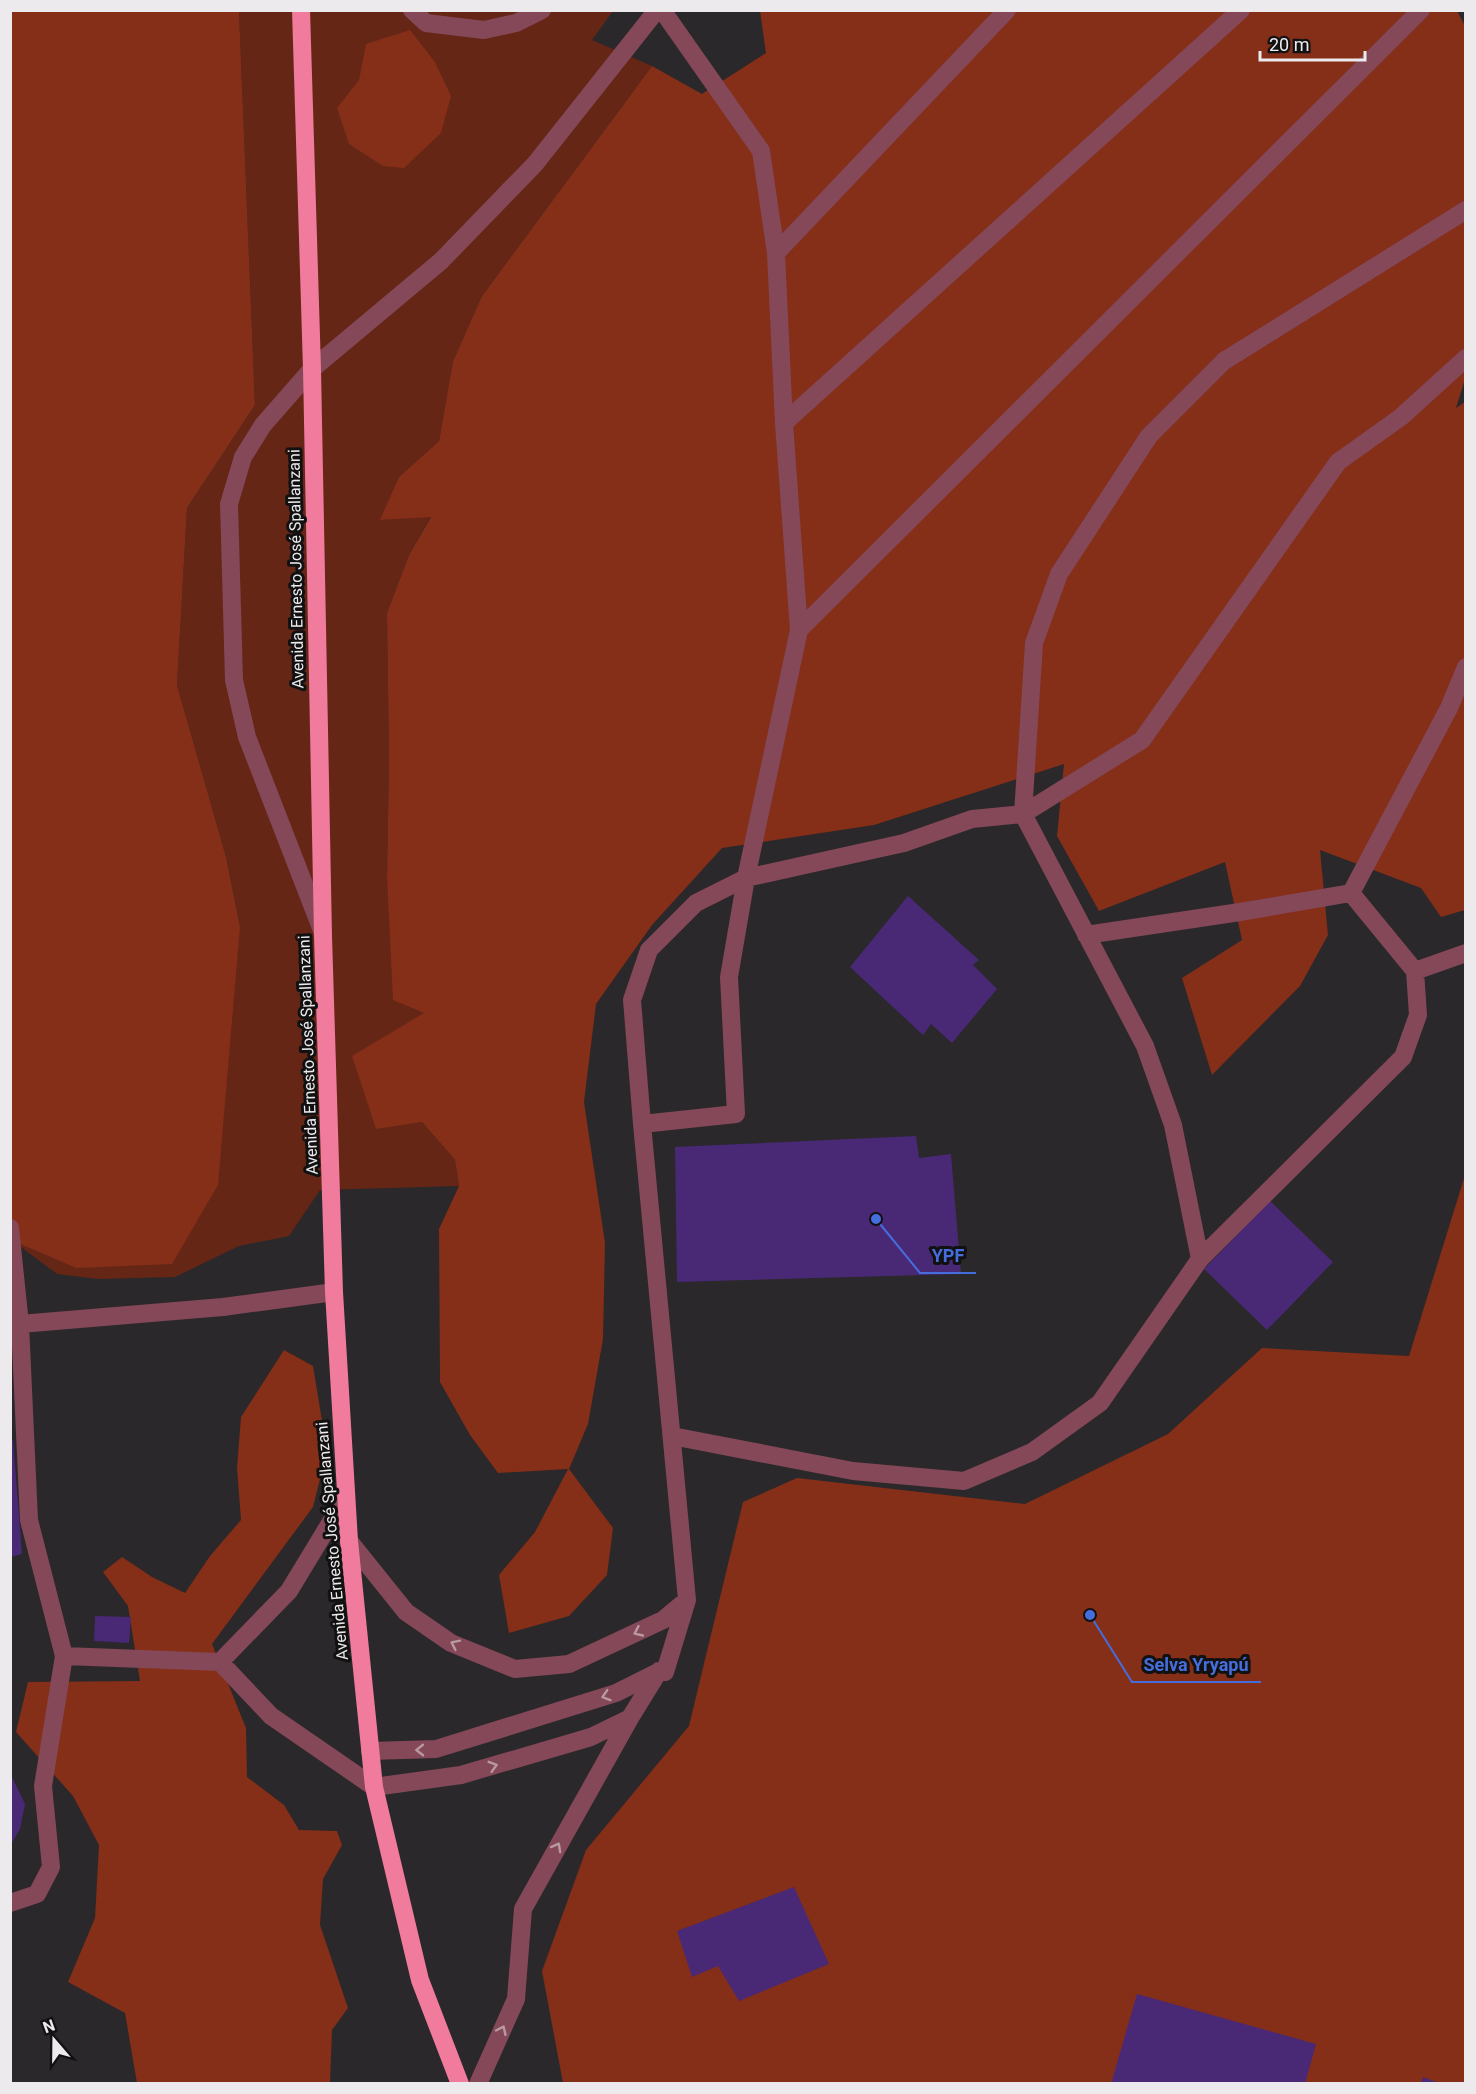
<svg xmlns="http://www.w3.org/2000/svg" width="1476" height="2094" viewBox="0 0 1476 2094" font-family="Roboto,sans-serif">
	<rect width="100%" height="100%" fill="#2a282a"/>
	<path fill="#652616" d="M239 11H613L592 40 652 66 482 296 453 361 439 441 399 477 381 520 431 516 409 555 387 613 389 762 387 877 425 1012 422 1122 455 1160 459 1186 320 1190 289 1236 239 1246 175 1277 98 1279 57 1274 13 1241 76 1268 240 927 226 857 177 685 187 508 255 405Z"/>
	<path fill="#852e18" d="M10 11H239L255 405 187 508 177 685 226 857 240 927 218 1185 172 1264 76 1268 13 1241 11 1227Z
		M760 11H1457L1466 28V101L1464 109 1466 115V376L1456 408 1465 402V910L1441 917 1421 888 1320 850 1328 935 1300 986 1212 1075 1182 978 1242 940 1225 862 1099 911 1057 836 1064 764 874 825 722 848 652 925 596 1004 584 1102 605 1243 603 1339 588 1424 569 1469 613 1528 607 1575 569 1616 509 1633 499 1575 535 1532 568 1469 498 1473 470 1435 440 1382 439 1229 459 1186 455 1160 422 1122 376 1129 352 1056 424 1013 393 1000 387 877 389 762 387 613 409 555 431 517 380 520 399 477 439 441 453 361 482 296 652 66 702 94 766 53Z
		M410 30 435 62 451 96 441 133 404 168 383 166 349 144 337 108 359 80 366 44Z
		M1465 1175V2083H563L542 1971 586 1850 689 1726 743 1502 797 1478 1025 1504 1168 1434 1262 1348 1409 1356Z
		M284 1350 313 1366 327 1451 313 1507 212 1644 246 1728 247 1777 284 1805 299 1830 337 1831 342 1845 323 1879 320 1925 348 2008 332 2030 330 2083H137L125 2013 68 1982 95 1918 99 1845 73 1796 16 1732 28 1682 140 1681 128 1606 103 1572 122 1557 152 1577 185 1593 210 1556 241 1520 237 1468 241 1417Z"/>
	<path fill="#492975" d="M908 896 979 960 973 965 997 989 952 1043 931 1024 923 1035 850 967Z
		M916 1136 919 1158 951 1154 961 1274 677 1282 675 1147Z
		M1270 1201 1333 1262 1267 1330 1204 1269Z
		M10 1440H13L22 1554 10 1557Z
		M95 1616 131 1617 129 1643 94 1641Z
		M10 1773 25 1804 20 1829 10 1846Z
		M794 1887 829 1964 739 2001 718 1966 692 1977 677 1931Z
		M1137 1994 1316 2044 1305 2084H1111Z
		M1423 2077 1439 2083V2084H1421Z"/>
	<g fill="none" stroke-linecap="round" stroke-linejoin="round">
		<path stroke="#844858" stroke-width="18" d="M412 10 426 23 484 30 516 23 542 10
			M776 253 1007 10
			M784 423 1241 10
			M799 630 1421 10
			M1023 814 1034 643 1059 574 1149 436 1224 361 1466 210
			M1023 814 1142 740 1338 462 1401 417 1466 358
			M323 933 247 737 234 680 229 504 243 457 263 425 312 369 441 261 535 164 657 10
			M1086 935 1240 912 1351 893
			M1415 971 1351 893 1449 708 1466 667
			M642 1124 632 1000 649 950 696 903 746 878 904 843 972 819 1023 814 1145 1046 1173 1125 1200 1259
			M10 1228 20 1324 29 1520 64 1656 220 1662 289 1591 346 1497
			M20 1324 223 1307 334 1292
			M672 1436 853 1471 964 1481 1032 1452 1100 1403 1200 1259 1403 1057 1418 1015 1415 971 1466 953
			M349 1541 406 1612 451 1643 515 1669 569 1664 663 1620 687 1600
			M220 1662 271 1716 374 1787 461 1775 591 1737 630 1718
			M370 1751 436 1749 616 1693 658 1672
			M10 1903 37 1894 51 1867 43 1786 64 1656
			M478 2084 516 1999 523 1909 630 1718 659 1671 665 1672 687 1600 642 1124 736 1114 729 977 746 878 799 630 784 423 776 253 761 151 662 10"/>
		<path stroke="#f07b9c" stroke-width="18" d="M301 10 312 369 323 936 334 1292 349 1541 374 1787 420 1980 460 2084"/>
	</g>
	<defs><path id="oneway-chevron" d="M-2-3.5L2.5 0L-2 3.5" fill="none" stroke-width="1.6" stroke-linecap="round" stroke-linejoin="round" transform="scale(1.5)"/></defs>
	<g stroke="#b899a2">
		<use href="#oneway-chevron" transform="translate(638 1632) rotate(155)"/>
		<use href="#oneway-chevron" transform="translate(455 1644) rotate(-154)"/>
		<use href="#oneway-chevron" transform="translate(606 1696) rotate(162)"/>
		<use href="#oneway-chevron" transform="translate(420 1750) rotate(179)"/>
		<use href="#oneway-chevron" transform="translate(493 1766) rotate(-16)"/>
		<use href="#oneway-chevron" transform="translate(557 1847) rotate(-61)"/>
		<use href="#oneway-chevron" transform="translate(502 2030) rotate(-65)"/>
	</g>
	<g text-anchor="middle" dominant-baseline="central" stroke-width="6" stroke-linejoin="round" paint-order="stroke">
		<g font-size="16" fill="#eceaec" stroke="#121112">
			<text transform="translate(296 569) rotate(-91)">Avenida Ernesto José Spallanzani</text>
			<text transform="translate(308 1055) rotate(-92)">Avenida Ernesto José Spallanzani</text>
			<text transform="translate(332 1541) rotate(-95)">Avenida Ernesto José Spallanzani</text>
		</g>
	</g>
	<path fill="none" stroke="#466ddc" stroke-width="2" d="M876 1219L920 1273H976M1090 1615L1132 1682H1261"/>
	<g fill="#466ddc" stroke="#121112" stroke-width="2">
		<circle cx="876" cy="1219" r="6"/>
		<circle cx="1090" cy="1615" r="6"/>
	</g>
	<g font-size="18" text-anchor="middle" font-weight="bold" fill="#466ddc" stroke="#121112" stroke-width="6" stroke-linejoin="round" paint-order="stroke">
		<text x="948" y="1262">YPF</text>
		<text x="1196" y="1671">Selva Yryapú</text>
	</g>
	<rect width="1476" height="2094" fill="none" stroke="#eceaec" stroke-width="24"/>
	<g transform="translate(54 2040) rotate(340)" stroke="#121112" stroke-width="4.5" paint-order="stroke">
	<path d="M0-4.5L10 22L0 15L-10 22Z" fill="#eceaec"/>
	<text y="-9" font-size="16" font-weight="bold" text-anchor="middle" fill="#eceaec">N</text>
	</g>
	<path d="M1260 51v9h105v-9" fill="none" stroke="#eceaec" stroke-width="3"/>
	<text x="1269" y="51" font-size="18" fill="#eceaec" stroke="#121112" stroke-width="4.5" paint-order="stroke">20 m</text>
</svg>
